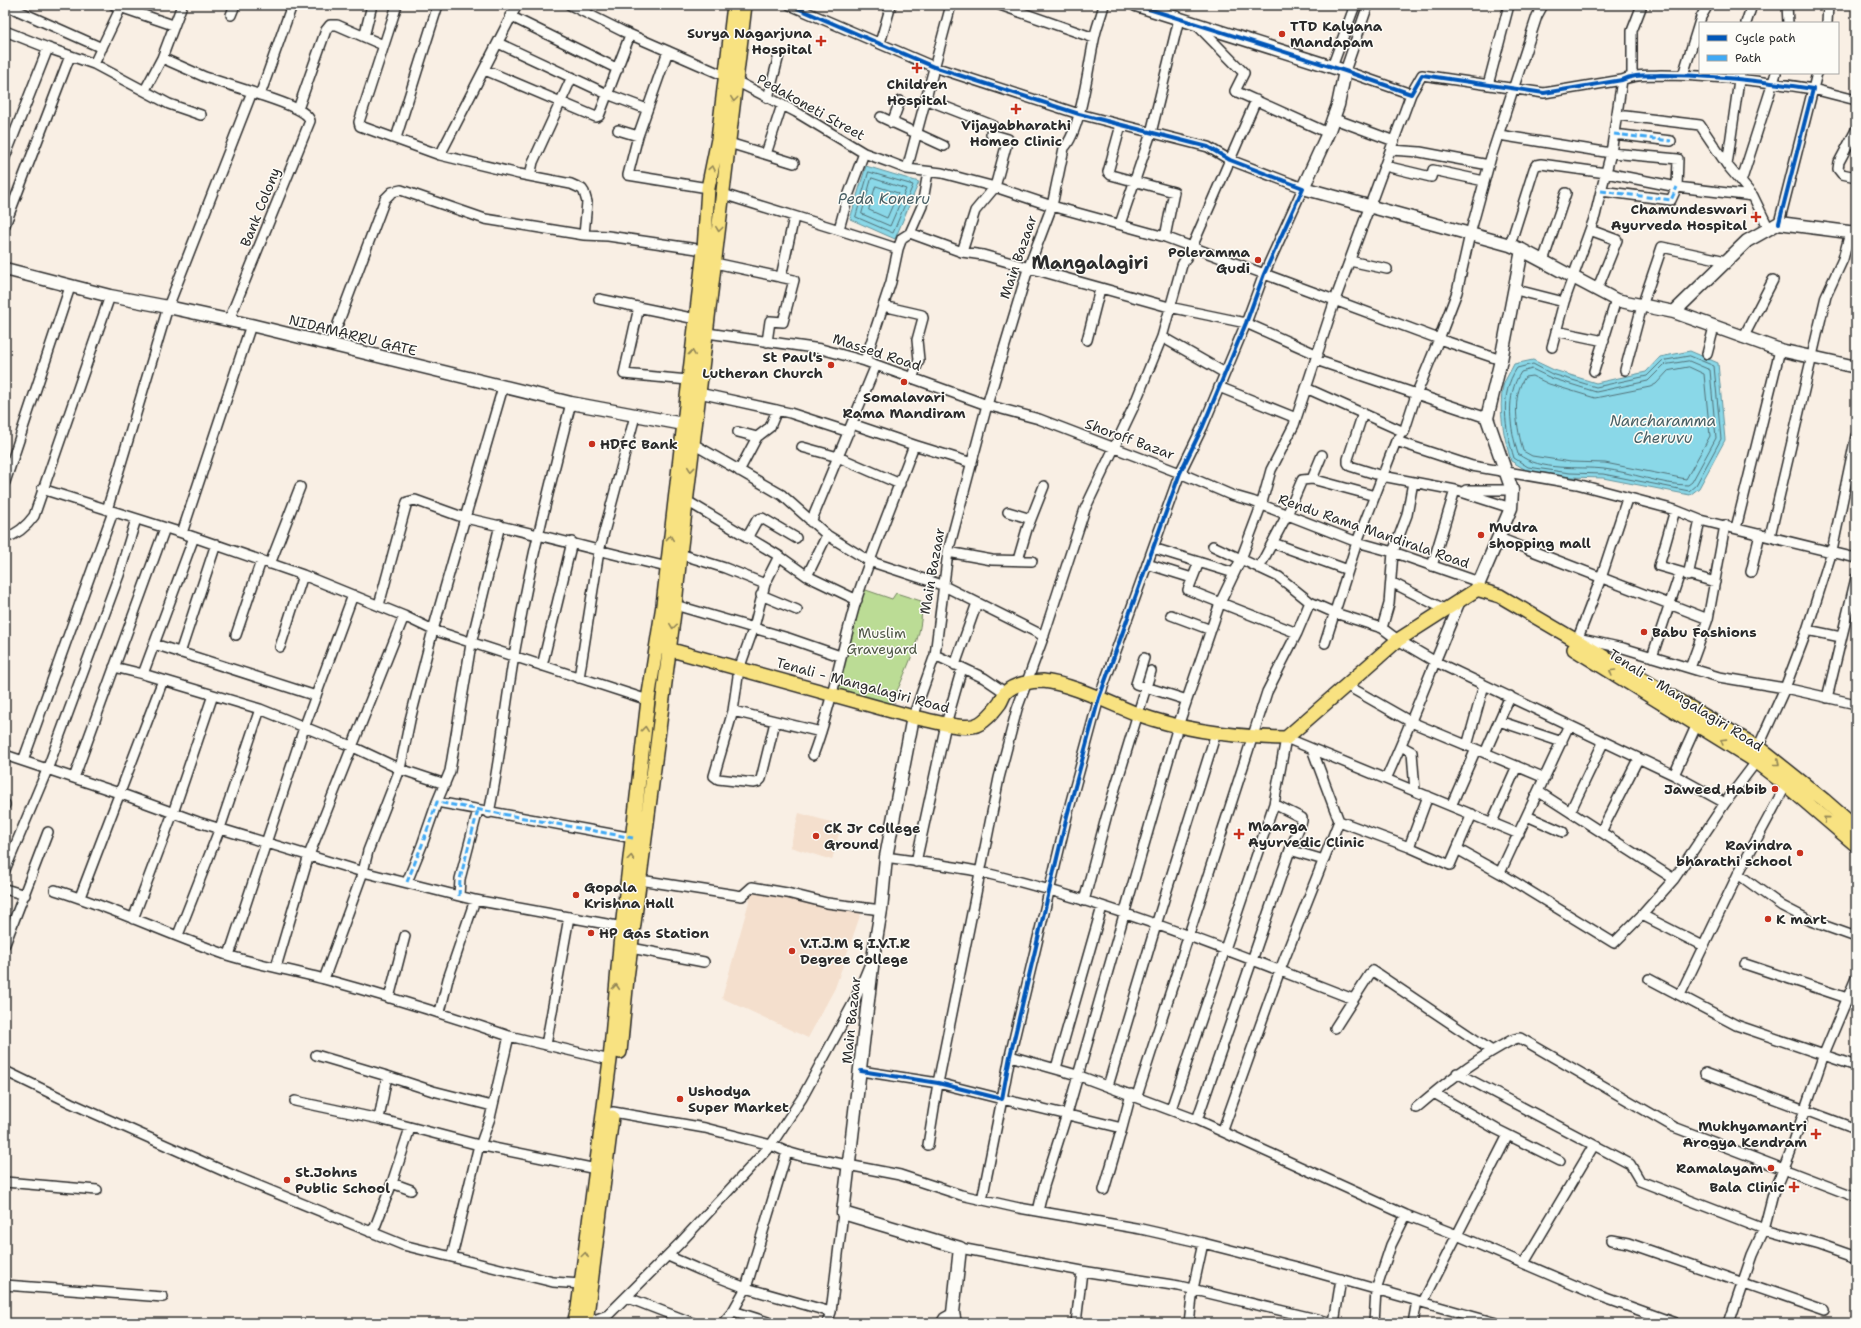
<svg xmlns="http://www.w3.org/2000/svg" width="1861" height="1328" viewBox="0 0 1861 1328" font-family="'Shantell Sans',sans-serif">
	<rect width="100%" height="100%" fill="#f9efe4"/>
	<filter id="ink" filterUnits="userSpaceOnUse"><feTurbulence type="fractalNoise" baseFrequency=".025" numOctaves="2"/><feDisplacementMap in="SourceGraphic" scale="8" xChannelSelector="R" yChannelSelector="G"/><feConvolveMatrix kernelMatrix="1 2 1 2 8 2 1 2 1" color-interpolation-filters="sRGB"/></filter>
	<g filter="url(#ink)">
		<path fill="#f4dfcd" d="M799 813 841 825 832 860 790 847Z
			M752 891 861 913 835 988 808 1038 722 998Z"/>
		<path fill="#bbdc95" stroke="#738460" d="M863 589 892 599 896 593 921 601C926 633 903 676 891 705L834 688Z"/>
		<path fill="#8ad8e8" stroke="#64939c" d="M866 166 919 182 895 239 850 219Z
			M1690 351 1718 363 1725 440 1699 488 1690 495 1603 478 1570 477 1526 470 1511 461C1504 437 1498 411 1503 386 1505 379 1511 371 1514 364L1533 360 1554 370 1596 383 1646 372 1660 357Z"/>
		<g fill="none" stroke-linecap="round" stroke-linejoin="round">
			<path stroke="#517077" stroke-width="1" d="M869 172 913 185 893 233 856 217Z
				M872 178 906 189 890 226 862 214Z
				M876 186 898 193 887 218 869 210Z
				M1690 356 1714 366 1721 439 1696 485 1689 491 1603 474 1570 473 1528 467 1514 458C1505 428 1499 395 1517 368L1533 364 1552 374 1596 387 1647 376 1662 361Z
				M1689 361 1710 370 1716 438 1692 482 1688 485C1662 485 1631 472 1604 469 1578 466 1541 472 1518 454 1510 428 1505 396 1521 372L1532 369 1551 378 1596 392 1648 381 1664 365Z
				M1689 367 1704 374 1710 436 1686 479 1605 463 1571 462 1532 456 1523 451C1517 428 1511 397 1525 377L1532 376 1549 384 1595 398 1650 387 1656 384 1668 371Z"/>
			<defs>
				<path id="street" d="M114 5 173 25
					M397 5 359 122 360 126 440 155 519 174 571 184 582 189 584 192 587 202 584 235
					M570 5 622 31 725 76
					M790 5 934 67 1079 114 1208 147 1230 160 1303 188 1264 274 1246 323 1203 426 1180 473 1099 698 1067 816 1010 1056 1002 1099 938 1083 861 1071
					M1000 5 1094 38
					M1368 5 1345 71 1411 94 1422 75 1544 93 1622 80C1635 74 1647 76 1661 75 1711 75 1763 81 1813 89L1779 223
					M1787 5 1788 23
					M12 8 102 48
					M231 15 235 5
					M510 16 618 69
					M1746 23 1752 5
					M1827 23 1828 5
					M1197 25 1244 73 1235 91 1328 133
					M5 31 48 48 94 64 169 104 201 115
					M364 37 372 5
					M498 43 607 94 647 109
					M880 43 891 5
					M668 51 638 136 628 175 708 188
					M162 58 205 77 252 92
					M94 64 122 5
					M1332 67 1355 5
					M485 70 596 117 599 116 630 35
					M1817 73 1813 89 1856 100
					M1683 75 1701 17 1708 5
					M1632 76V31L1642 5
					M736 81 796 112 864 153 889 162 907 169 942 173 995 187 1052 206 1165 237 1439 339 1457 292 1470 234 1491 157 1537 16 1543 5
					M1488 85 1509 5
					M145 90 162 58 182 5
					M260 95 292 5
					M768 98 779 55
					M925 99 992 125 991 134 1008 139 995 187 975 211 962 252
					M298 109 326 30 330 25H337L383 45
					M1617 115 1700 125 1727 165 1753 196 1769 229
					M881 117 944 146
					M1332 118 1394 141
					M892 123 900 101
					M1121 125 1108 172 1111 175 1174 192 1165 237
					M618 130 638 136
					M1856 130 1839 162 1838 169 1842 174 1856 177
					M1614 134 1671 141
					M1499 135 1611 153 1678 159 1677 187 1671 200 1601 191
					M396 138 438 5
					M729 143 794 163
					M1391 150 1420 152 1489 165
					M766 154 782 105
					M440 155 517 5
					M5 157 48 48
					M1727 165 1740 73
					M1385 166 1431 177 1433 170 1484 181
					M907 169 951 5
					M530 176 533 162 572 77
					M1741 182 1776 73
					M723 194C781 213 840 229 898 249
					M1120 224 1151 133 1179 19
					M5 225 70 56
					M839 229 848 196 864 153
					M1590 230 1617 240 1597 290
					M910 233 962 252 983 255 1169 307 1246 323 1318 355
					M1510 245 1534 169 1536 165 1541 164 1606 173 1677 187 1753 196
					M1350 261 1387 269
					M1543 261 1566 193
					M715 263 794 280 783 322 770 321 767 342
					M781 277 794 217
					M1516 290 1564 302
					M599 299 696 319
					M883 306 922 315 923 318 917 340 919 360 912 379
					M639 307 624 374 688 380
					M251 325 182 533 303 575 404 616 433 630 648 700
					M1556 331 1604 341
					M707 333 821 349 865 361 987 405 1039 419 1180 473 1231 495 1252 501 1357 542 1393 552 1479 582
					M1162 337 1225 373
					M1743 338 1773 280
					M1087 340 1100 289
					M330 345 385 199 392 192 401 190 485 219 584 235 608 236 704 250
					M1552 347 1564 302 1595 216 1601 191 1611 153 1622 80
					M1707 354 1714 327
					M1316 360 1487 418
					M865 361 891 282 898 249 902 238 910 233 922 206 928 172
					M1625 370 1642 306 1662 247 1726 261
					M1594 371 1616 300
					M1219 387 1296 418
					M1306 388 1404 432 1416 395 1439 339 1501 360
					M699 393 790 413 849 432
					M1363 413 1348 459V463L1350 466 1382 476 1455 490 1511 508
					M738 432 757 437
					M688 441 782 495 827 535 869 561 942 585 1044 636
					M1396 441 1472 466 1577 484 1675 510 1700 520 1856 558
					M914 445 972 463
					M802 447 838 457 900 484
					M739 471 757 437 770 427 777 410
					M1312 479 1322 455
					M5 482 70 287
					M42 489 182 533
					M1466 490H1512
					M687 501 779 556 807 576 857 600
					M107 510 168 307 252 92C264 97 308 108 310 121L229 320
					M1675 510 1659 566 1715 582
					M1008 512 1031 519
					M811 522 876 365
					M1736 528 1780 350
					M1770 536 1826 296 1843 259 1850 233
					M5 538C18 534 26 527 34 516L110 296
					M747 538 757 520 762 518 796 538
					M1499 538 1708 619
					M1273 543 1348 570
					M1213 546 1279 577 1310 602
					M1153 548 1234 573
					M948 552 992 560 1032 561
					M680 554 725 568 765 584
					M1018 560 1027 529 1044 486
					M1199 562 1188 590 1297 633 1310 602 1335 613 1382 628 1398 640 1434 661 1674 775 1725 803
					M270 564 300 487
					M1147 564 1192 578
					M1432 566 1455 490
					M1259 568 1287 515 1302 480 1312 479 1375 496
					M1751 572 1760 534
					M807 576 827 535
					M1688 576 1700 520
					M1391 582 1446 610
					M761 595 797 610
					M379 605 407 502 415 500 465 518 503 387
					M675 605 788 638 840 656
					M1171 615 1211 630
					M1382 628 1389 604 1393 552 1407 515 1413 482
					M1807 630 1841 637
					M236 635 261 561
					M1577 638 1623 648 1719 677 1785 688 1856 704
					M1578 638 1601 578 1627 499
					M1325 643 1357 542 1396 441 1399 438
					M154 644 316 696
					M280 647 303 575
					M180 653 216 544
					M935 655 984 678 1006 693
					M1652 657 1680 573
					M1144 658 1136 684 1187 700
					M955 665 977 603
					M542 666 572 542
					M114 667 143 674 260 709 351 746 400 769 445 784
					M1690 668 1708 619 1725 525
					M143 674 194 537
					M579 678 599 551 635 416
					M1346 685 1411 722 1545 778
					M1827 698 1856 578
					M733 711 821 732
					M913 717 935 655 948 552 987 405 1028 269 1052 206 1064 148C1081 130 1088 67 1094 40 1096 28 1101 17 1104 5
					M1499 721 1562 742
					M775 722 761 779 758 782 754 783 718 779 714 776 733 711 739 669 754 627 765 584 779 556
					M1401 746 1412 752 1415 791
					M1467 746 1484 685
					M1312 749 1339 821 1409 847 1450 865 1472 814
					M1756 752 1785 688 1807 630 1832 551 1856 436
					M1485 753 1510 696
					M5 755 119 793 198 822 363 872 475 900 623 927
					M813 755C832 705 841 652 856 601 873 548 895 497 914 445L852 424
					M23 761 113 512
					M1674 775 1697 724
					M74 778 165 528
					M1386 779C1413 720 1435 659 1461 600
					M1539 792 1674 879
					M437 802 450 771 471 644 500 525
					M5 805V804
					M1451 806 1476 749
					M1570 812 1603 743
					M489 813C501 755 506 697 517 639 531 559 551 481 571 403
					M1527 816 1563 832
					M1492 822 1517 766
					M1601 832 1638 759
					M1409 847 1428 796
					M1457 849 1500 873 1614 943 1642 915 1674 879 1725 803 1756 762
					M1290 850 1324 860
					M886 857C917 862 950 865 981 872 1109 902 1232 952 1353 999
					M916 862 946 724 962 668
					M5 870 47 770 119 575 136 519
					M1500 873 1569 725
					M1738 874 1782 906 1811 921 1856 937
					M640 880 742 896 752 887 787 893 827 903 881 910
					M407 882 422 845 437 802 633 838
					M5 889 25 895
					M55 890C114 908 169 935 227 955 259 965 292 970 324 979 386 996 448 1015 509 1036
					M459 896 460 879 478 810
					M80 897 163 680
					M1084 901 1106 818 1151 671
					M1642 915 1703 946
					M133 919 173 813 213 695
					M178 935 220 828 260 709
					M5 944 48 832
					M626 947 704 962
					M229 955 304 728 353 595
					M1745 964 1856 1001
					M276 967 309 855 404 616
					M324 979 363 872 368 851 400 769 410 720 433 630 465 518C533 533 600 551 667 567
					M1649 979 1736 1025 1856 1066
					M1680 995 1738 874 1786 785
					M389 998 405 936
					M440 1012 448 979 475 900
					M1335 1028 1369 975 1373 971 1492 1051
					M546 1045 569 917
					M316 1055 387 1076
					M1010 1056 1077 1075 1197 1120 1406 1215 1457 1235 1597 1295 1675 1323
					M1056 1068 1102 907
					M5 1071 71 1103 237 1177 403 1245 553 1282 581 1284
					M1457 1073 1630 1164 1640 1181 1764 1229 1819 1244 1856 1257
					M1705 1073 1856 1129
					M1108 1086 1156 925 1216 733
					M1434 1093 1496 1129 1560 1161
					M1137 1096 1267 692 1297 633
					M295 1101 379 1119
					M492 1106 433 1091 387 1076 379 1119 479 1145 601 1170
					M1416 1108C1443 1085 1469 1064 1501 1046 1507 1043 1513 1038 1520 1038L1674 1127 1856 1197
					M1171 1109 1274 804 1286 738 1519 834
					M613 1112 705 1128 771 1145 787 1152 801 1156 900 1175 961 1195 1019 1208 1141 1229 1203 1243 1297 1267 1496 1323
					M1197 1120 1290 850 1302 821V818L1274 804
					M1223 1130 1280 970 1339 821
					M928 1145 938 1083 999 778 1017 709 1043 638 1085 509 1133 408 1162 337 1182 265 1192 247 1256 100
					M5 1182 97 1190
					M392 1183 411 1190
					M1104 1190 1122 1128
					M982 1200 1002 1099 1122 1128 1131 1094
					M1038 1211 1044 1186 1067 1114 1178 726 1220 603 1241 559 1261 506 1271 470 1294 425 1335 300 1411 94
					M370 1232 375 1227 392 1183 410 1128
					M1612 1240 1628 1243 1824 1311
					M960 1248 1082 1271 1179 1286 1333 1323
					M452 1256 479 1145 481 1143 490 1118 509 1036 610 1060
					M668 1256 700 1270 746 1288 831 1312
					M1524 1263 1594 1145
					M5 1285 163 1297
					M626 1297 693 1323
					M1423 1302 1508 1135
					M733 1311 771 1323
					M582 1322 586 1323 608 1315 680 1243 771 1145 802 1098 855 1000 869 966
					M723 1323 733 1311 746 1288 787 1152
					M827 1323 831 1312 843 1213
					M941 1323 944 1318 953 1313
					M1076 1323 1082 1271
					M1189 1323 1193 1289 1203 1243
					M1334 1323 1341 1279
					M1374 1323 1376 1290 1391 1245 1406 1215
					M1413 1323 1417 1301
					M1729 1323 1752 1255 1764 1229 1773 1194 1790 1153 1824 1054 1856 978"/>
				<path id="secondary" d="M1136 5 1345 71 1338 105 1328 133 1303 188 1510 245 1522 250 1616 300 1674 312 1780 350 1856 367
					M5 269 110 296 168 307 251 325 571 403 694 426
					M1674 312 1747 241 1779 223 1856 233
					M1476 590 1511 508 1512 490 1487 418 1501 360 1522 250
					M913 717 886 857 881 910 873 958 843 1213 960 1248 953 1313 955 1323"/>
				<path id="primary" d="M657 646 913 717C930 720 957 729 973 726 984 724 994 711 1000 703 1002 700 1003 695 1006 692 1014 684 1031 681 1043 681 1072 684 1109 703 1137 714 1184 731 1236 737 1286 738L1398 640 1476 590H1480L1500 596 1759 748 1824 800 1856 828
					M1574 649 1752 759 1786 785 1856 845
					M620 1052 627 978 675 605 680 554 745 5
					M574 1323 578 1308 610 1060 620 946 648 700 663 605 704 250 708 188 718 139 734 5
					M586 1323 612 1117"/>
			</defs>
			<use href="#street" stroke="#2b2b2b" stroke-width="12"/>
			<use href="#secondary" stroke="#2b2b2b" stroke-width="15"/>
			<use href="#primary" stroke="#2b2b2b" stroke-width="16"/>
			<use href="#street" stroke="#fdfcf7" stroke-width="9"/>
			<use href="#secondary" stroke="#fdfcf7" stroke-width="12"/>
			<use href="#primary" stroke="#f8e281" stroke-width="13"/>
			<path stroke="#3fa9f5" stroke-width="3" stroke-dasharray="6 3" stroke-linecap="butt" d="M1614 134 1671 141
				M1601 191 1671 200 1677 187
				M407 882 422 845 437 802 633 838
				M459 896 460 879 478 810"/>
			<defs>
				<path id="cycleway" d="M790 5 934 67 1079 114 1208 147 1230 160 1303 188 1264 274 1246 323 1203 426 1180 473 1099 698 1067 816 1010 1056 1002 1099 938 1083 861 1071
					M1136 5 1345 71 1411 94 1422 75 1544 93 1622 80C1635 74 1647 76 1661 75 1711 75 1763 81 1813 89L1779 223"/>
			</defs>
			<use href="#cycleway" stroke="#fdfcf7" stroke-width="6"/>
			<use href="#cycleway" stroke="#0057b8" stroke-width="4"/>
		</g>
		<defs><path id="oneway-chevron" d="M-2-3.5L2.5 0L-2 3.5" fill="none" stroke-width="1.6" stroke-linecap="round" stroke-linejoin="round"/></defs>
		<g stroke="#928656">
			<use href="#oneway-chevron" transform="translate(734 99) rotate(97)"/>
			<use href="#oneway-chevron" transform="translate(712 168) rotate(-79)"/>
			<use href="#oneway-chevron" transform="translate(719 229) rotate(97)"/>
			<use href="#oneway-chevron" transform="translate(692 353) rotate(-83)"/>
			<use href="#oneway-chevron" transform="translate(691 469) rotate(96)"/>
			<use href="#oneway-chevron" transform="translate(670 538) rotate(-84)"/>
			<use href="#oneway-chevron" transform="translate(673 626) rotate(97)"/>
			<use href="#oneway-chevron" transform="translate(1612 672) rotate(-149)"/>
			<use href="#oneway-chevron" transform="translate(645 729) rotate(-84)"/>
			<use href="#oneway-chevron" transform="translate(1723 741) rotate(-148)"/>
			<use href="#oneway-chevron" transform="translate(1777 763) rotate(39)"/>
			<use href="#oneway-chevron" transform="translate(1826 819) rotate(-140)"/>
			<use href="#oneway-chevron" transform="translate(631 858) rotate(-84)"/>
			<use href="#oneway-chevron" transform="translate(616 987) rotate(-85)"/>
			<use href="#oneway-chevron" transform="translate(585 1255) rotate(-82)"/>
		</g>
	</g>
	<g fill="#c8321e" stroke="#fdfcf7" stroke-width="1.5">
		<circle cx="1282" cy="34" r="4"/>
		<path d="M819 35h4v4h4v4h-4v4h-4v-4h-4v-4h4z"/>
		<path d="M915 62h4v4h4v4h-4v4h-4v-4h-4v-4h4z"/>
		<path d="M1014 103h4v4h4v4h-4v4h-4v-4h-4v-4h4z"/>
		<path d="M1754 211h4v4h4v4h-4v4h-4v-4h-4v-4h4z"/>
		<circle cx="1258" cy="260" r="4"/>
		<circle cx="831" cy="365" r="4"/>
		<circle cx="904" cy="382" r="4"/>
		<circle cx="592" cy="444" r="4"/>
		<circle cx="1481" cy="535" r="4"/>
		<circle cx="1644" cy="632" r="4"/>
		<circle cx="1775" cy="789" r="4"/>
		<path d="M1237 828h4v4h4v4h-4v4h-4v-4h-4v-4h4z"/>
		<circle cx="816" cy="836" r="4"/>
		<circle cx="1800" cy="853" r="4"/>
		<circle cx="576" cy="895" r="4"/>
		<circle cx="1768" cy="919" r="4"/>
		<circle cx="591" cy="933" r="4"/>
		<circle cx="792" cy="951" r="4"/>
		<circle cx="680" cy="1099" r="4"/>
		<path d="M1814 1128h4v4h4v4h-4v4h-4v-4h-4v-4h4z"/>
		<circle cx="1771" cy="1168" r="4"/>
		<circle cx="287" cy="1180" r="4"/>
		<path d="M1792 1181h4v4h4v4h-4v4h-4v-4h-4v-4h4z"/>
	</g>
	<g text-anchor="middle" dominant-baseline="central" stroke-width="3" stroke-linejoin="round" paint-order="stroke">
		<g font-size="14" font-weight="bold" fill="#2b2b2b" stroke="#fdfcf7" text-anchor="start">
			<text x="1290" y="26">TTD Kalyana<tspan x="1290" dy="16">Mandapam</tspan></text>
			<text x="812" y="33" text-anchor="end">Surya Nagarjuna<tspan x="812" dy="16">Hospital</tspan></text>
			<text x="917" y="84" text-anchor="middle">Children<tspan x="917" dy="16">Hospital</tspan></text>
			<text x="1016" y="125" text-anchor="middle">Vijayabharathi<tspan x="1016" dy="16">Homeo Clinic</tspan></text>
			<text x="1747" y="209" text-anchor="end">Chamundeswari<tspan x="1747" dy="16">Ayurveda Hospital</tspan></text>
			<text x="1250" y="252" text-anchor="end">Poleramma<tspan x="1250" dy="16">Gudi</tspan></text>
			<text x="823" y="357" text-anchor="end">St Paul's<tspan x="823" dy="16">Lutheran Church</tspan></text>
			<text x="904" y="397" text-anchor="middle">Somalavari<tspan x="904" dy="16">Rama Mandiram</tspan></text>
			<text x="600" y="444">HDFC Bank</text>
			<text x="1489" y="527">Mudra<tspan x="1489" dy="16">shopping mall</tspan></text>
			<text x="1652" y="632">Babu Fashions</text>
			<text x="1767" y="789" text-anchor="end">Jaweed Habib</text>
			<text x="1248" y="826">Maarga<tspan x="1248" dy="16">Ayurvedic Clinic</tspan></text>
			<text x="824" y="828">CK Jr College<tspan x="824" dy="16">Ground</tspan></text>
			<text x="1792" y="845" text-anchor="end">Ravindra<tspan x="1792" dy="16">bharathi school</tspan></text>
			<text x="584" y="887">Gopala<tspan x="584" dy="16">Krishna Hall</tspan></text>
			<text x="1776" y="919">K mart</text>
			<text x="599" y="933">HP Gas Station</text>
			<text x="800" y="943">V.T.J.M &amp; I.V.T.R<tspan x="800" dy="16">Degree College</tspan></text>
			<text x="688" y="1091">Ushodya<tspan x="688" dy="16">Super Market</tspan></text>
			<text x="1807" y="1126" text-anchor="end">Mukhyamantri<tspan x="1807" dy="16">Arogya Kendram</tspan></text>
			<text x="1763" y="1168" text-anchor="end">Ramalayam</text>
			<text x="295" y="1172">St.Johns<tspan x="295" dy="16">Public School</tspan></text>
			<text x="1785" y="1187" text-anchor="end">Bala Clinic</text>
		</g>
		<g font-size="14" fill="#2b2b2b" stroke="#fdfcf7">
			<text transform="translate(811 107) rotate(29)">Pedakoneti Street</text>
			<text transform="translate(260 207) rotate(-68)">Bank Colony</text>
			<text transform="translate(1018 257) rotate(-71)">Main Bazaar</text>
			<text transform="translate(353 335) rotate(14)">NIDAMARRU GATE</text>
			<text transform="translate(877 352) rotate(18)">Massed Road</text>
			<text transform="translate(1130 439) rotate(20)">Shoroff Bazar</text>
			<text transform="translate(1374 531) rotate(19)">Rendu Rama Mandirala Road</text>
			<text transform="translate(932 571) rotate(-80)">Main Bazaar</text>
			<text transform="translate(863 685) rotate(15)">Tenali - Mangalagiri Road</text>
			<text transform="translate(1686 700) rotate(32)">Tenali - Mangalagiri Road</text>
			<text transform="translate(851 1020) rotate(-84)">Main Bazaar</text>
		</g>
		<g font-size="14" fill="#4f5746" stroke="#fdfcf7">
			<text x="882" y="633">Muslim<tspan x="882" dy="16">Graveyard</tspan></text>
		</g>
		<g font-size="15" font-style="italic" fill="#485f64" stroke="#fdfcf7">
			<text x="884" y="199">Peda Koneru</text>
			<text x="1663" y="421">Nancharamma<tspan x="1663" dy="17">Cheruvu</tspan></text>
		</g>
		<g font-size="18" font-weight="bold" fill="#2b2b2b" stroke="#fdfcf7">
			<text x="1090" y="263">Mangalagiri</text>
		</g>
	</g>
	<rect width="1861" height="1328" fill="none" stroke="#fdfcf7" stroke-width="20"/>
	<rect x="10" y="10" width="1841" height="1308" fill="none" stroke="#2b2b2b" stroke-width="1.5" filter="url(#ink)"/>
	<rect x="1699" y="22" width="140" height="52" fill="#fdfcf7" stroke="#a9a8a5"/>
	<rect x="1707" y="35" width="20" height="6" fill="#0057b8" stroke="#a9a8a5"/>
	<text x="1735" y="42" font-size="12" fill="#2b2b2b">Cycle path</text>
	<rect x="1707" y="55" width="20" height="6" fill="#3fa9f5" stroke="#a9a8a5"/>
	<text x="1735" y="62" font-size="12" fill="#2b2b2b">Path</text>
</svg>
